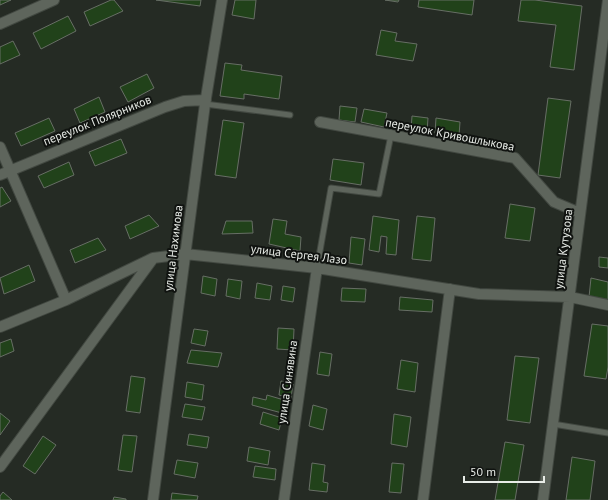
<svg xmlns="http://www.w3.org/2000/svg" width="608" height="500" viewBox="0 0 608 500" font-family="'PT Sans',sans-serif">
	<rect width="100%" height="100%" fill="#252b24"/>
	<path fill="#21421a" stroke="#676e65" d="M0 0H11L0 5Z
		M111 0H114L123 11 90 26 84 12Z
		M156 0H201L200 6Z
		M235 0H256L254 19 232 15Z
		M385 0H399L398 2Z
		M419 0H474L472 15 418 7Z
		M521 0H535L582 6 574 70 550 67 556 25 518 21Z
		M68 16 76 31 41 49 33 33Z
		M381 30 397 33 395 41 417 44 413 61 376 55Z
		M13 41 20 55 0 64V47Z
		M225 63 242 65 241 70 282 76 279 99 244 94V99L220 96Z
		M147 74 154 88 128 102 120 87Z
		M99 97 105 112 80 123 74 109Z
		M548 98 571 101 560 178 538 175Z
		M340 106 357 108 355 122 339 120Z
		M364 109 387 113 384 127 361 122Z
		M412 116 428 118 427 132 411 130Z
		M49 118 55 131 21 146 15 133Z
		M436 118 460 122 459 136 435 133Z
		M223 120 244 123 236 178 215 175Z
		M121 139 127 153 95 166 89 152Z
		M333 159 364 163 361 185 330 180Z
		M69 162 74 175 44 188 38 176Z
		M2 187 11 201 0 207V188Z
		M510 204 535 208 530 241 505 238Z
		M149 215 159 226 130 239 125 226Z
		M373 216 399 220 396 255 386 254 387 237 381 236 379 252 369 250Z
		M417 216 435 218 431 261 412 259Z
		M273 219 287 221 285 234 301 237 300 251 269 244Z
		M226 221H252L253 233 222 234Z
		M351 237 365 239 362 265 349 263Z
		M98 238 106 250 75 263 70 250Z
		M599 257 608 258V268L599 267Z
		M29 265 35 281 4 294 0 278Z
		M203 276 217 279 215 296 201 293Z
		M591 278 608 282V302L589 297Z
		M228 279 242 281 240 299 226 296Z
		M257 283 272 286 270 300 255 298Z
		M283 286 295 288 293 302 281 300Z
		M342 288 366 289 365 302 341 301Z
		M400 297 433 300 432 312 399 310Z
		M592 324 608 326V367L606 379 584 376Z
		M278 328 294 329 293 350 277 349Z
		M194 329 208 331 205 346 191 343Z
		M11 339 14 351 0 357V343Z
		M191 350 222 353 218 367 187 363Z
		M320 352 332 354 329 376 317 374Z
		M515 356 539 358 530 423 507 420Z
		M401 360 418 363 415 392 397 389Z
		M131 376 145 378 140 413 126 411Z
		M281 381 293 384 291 398 279 395Z
		M187 382 204 385 202 400 185 397Z
		M267 395 284 400 282 413 252 405 253 397 266 400Z
		M185 404 205 407 202 420 182 417Z
		M313 405 327 409 323 430 309 426Z
		M263 412 282 418 279 430 260 424Z
		M0 413 10 421 0 435Z
		M394 414 411 417 407 447 391 444Z
		M189 434 209 437 207 448 187 445Z
		M123 435 137 436 132 472 118 470Z
		M43 436 56 445 35 474 23 466Z
		M505 442 524 445 515 500H495Z
		M249 447 270 451 268 465 247 461Z
		M572 457 595 461 590 500H566Z
		M177 460 198 463 195 478 174 474Z
		M312 463 325 465 323 482 328 483 327 492 309 490Z
		M392 463 404 464 401 493 389 492Z
		M255 466 276 469 275 480 253 477Z
		M3 492 12 500H0V496Z
		M172 493 198 496 197 500H171Z
		M114 497 126 499V500H113Z"/>
	<g fill="none" stroke-linecap="round" stroke-linejoin="round">
		<defs>
			<path id="service" d="M205 104 290 115
				M317 268 331 188 379 194 391 135
				M553 424 608 433"/>
			<path id="minor" d="M0 24 54 0
				M320 122 515 158 554 202 580 213
				M0 147 66 300
				M0 175 165 107 184 101 206 100
				M0 327 66 300 153 258 185 254 317 268 479 294 570 297 608 305
				M0 467 152 260
				M153 500 205 104 222 0
				M284 500 317 268
				M423 500 450 289
				M543 500 608 0"/>
		</defs>
		<use href="#service" stroke="#424841" stroke-width="7"/>
		<use href="#minor" stroke="#424841" stroke-width="12"/>
		<use href="#service" stroke="#5e655c" stroke-width="5"/>
		<use href="#minor" stroke="#5e655c" stroke-width="10"/>
	</g>
	<g text-anchor="middle" dominant-baseline="central" stroke-width="4" stroke-linejoin="round" paint-order="stroke">
		<g font-size="12" fill="#e8ece7" stroke="#101310">
			<text transform="translate(97 120) rotate(-22)">переулок Полярников</text>
			<text transform="translate(450 134) rotate(11)">переулок Кривошлыкова</text>
			<text transform="translate(173 248) rotate(-83)">улица Нахимова</text>
			<text transform="translate(563 249) rotate(-83)">улица Кутузова</text>
			<text transform="translate(299 254) rotate(7)">улица Сергея Лазо</text>
			<text transform="translate(287 382) rotate(-82)">улица Синявина</text>
		</g>
	</g>
	<path d="M464 476v6h80v-6" fill="none" stroke="#e8ece7" stroke-width="2"/>
	<text x="470" y="476" font-size="12" fill="#e8ece7" stroke="#101310" stroke-width="3" paint-order="stroke">50 m</text>
</svg>
